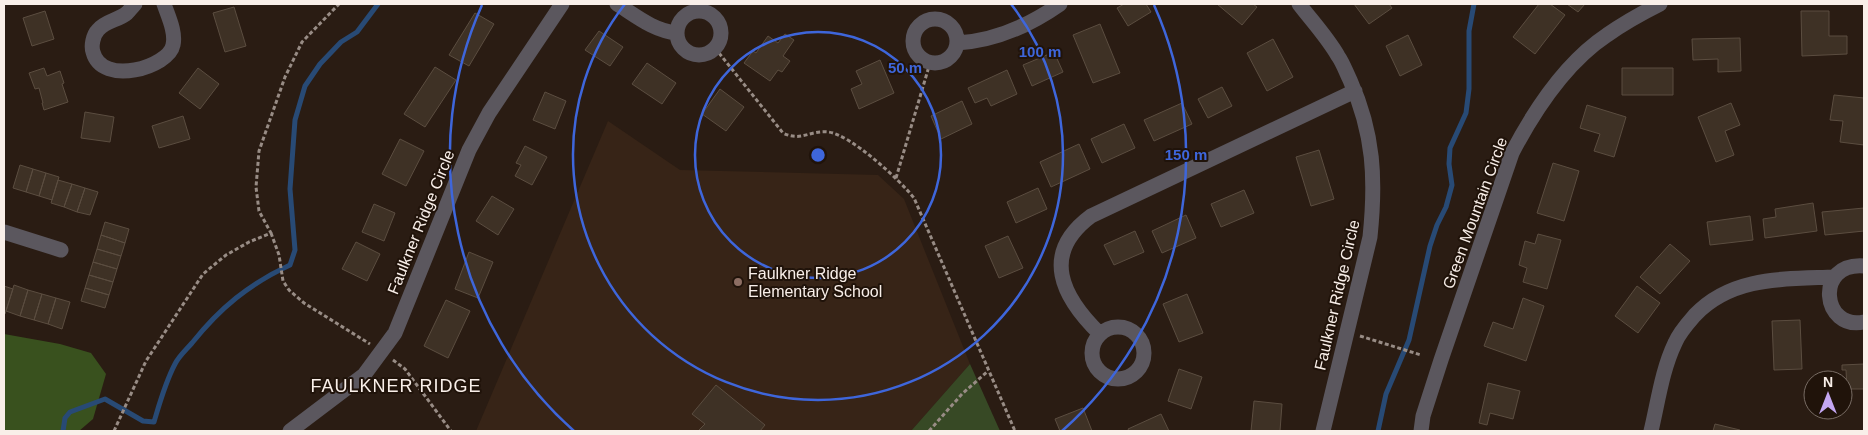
<svg xmlns="http://www.w3.org/2000/svg" width="1868" height="435" viewBox="0 0 1868 435" font-family="Helvetica,sans-serif">
	<rect width="100%" height="100%" fill="#2a1c13"/>
	<path fill="#372417" d="M608 121 680 170 878 175 904 199 970 364 911 431H476Z"/>
	<path fill="#374925" d="M970 364 1000 431H911Z"/>
	<path fill="#39511e" d="M4 334 60 344 91 353 106 374 93 419 79 431H4Z"/>
	<g fill="none" stroke-linecap="round" stroke-linejoin="round">
		<path stroke="#284a75" stroke-width="5" d="M63 431 65 418 70 412 105 399 143 421 154 422C160 402 165 383 175 364 179 356 186 350 192 343 220 308 249 284 290 265L295 250 290 189 295 120 305 86 320 64 341 42 357 32 378 4
			M1378 431 1386 394 1409 340 1430 246 1437 225 1446 207 1452 185 1449 164 1450 148 1466 113 1469 89V31L1474 4"/>
	</g>
	<path fill="#3e3125" stroke="#5b4d40" d="M1124 4H1146L1151 12 1128 26 1117 8Z
		M1217 4H1253L1257 7 1242 25Z
		M1354 4H1389L1392 8 1369 24Z
		M1539 4H1550L1565 15 1535 54 1513 37Z
		M1567 4H1585L1578 12Z
		M234 7 246 46 225 52 213 13Z
		M45 11 54 39 32 46 23 18Z
		M1801 11H1829V36H1847V54L1802 56Z
		M475 13 494 24 469 66 449 55Z
		M1100 24 1120 73 1093 83 1073 35Z
		M599 31 623 47 610 66 585 50Z
		M785 34 794 40 783 56 790 61 782 72 778 70 770 81 744 63 753 51 756 53 768 36 778 43Z
		M1408 35 1422 65 1400 76 1386 46Z
		M1740 38 1741 71 1718 72V59L1693 60 1692 39Z
		M1273 39 1293 77 1267 91 1247 53Z
		M1054 52 1063 72 1032 86 1023 65Z
		M880 60 894 93 859 109 851 89 862 84 856 71Z
		M647 63 676 83 662 104 632 84Z
		M435 67 456 80 425 127 404 114Z
		M44 68 47 76 60 71 64 83 62 84 68 102 44 110 42 103H43L39 88 35 89 29 73Z
		M198 68 219 84 200 109 179 93Z
		M1622 68H1673V95H1622Z
		M1007 70 1017 94 991 106 987 98 975 103 968 88Z
		M1222 87 1232 106 1208 118 1198 99Z
		M720 89 744 107 726 131 702 114Z
		M545 92 566 101 555 129 533 120Z
		M1834 95 1864 98V145L1840 142 1843 121 1830 120Z
		M962 101 972 124 941 139 931 116Z
		M1182 103 1192 124 1154 141 1144 120Z
		M1731 103 1740 125 1725 131 1734 155 1716 162 1698 117Z
		M1587 105 1626 117 1614 157 1594 151 1600 134 1580 128Z
		M85 112 114 117 110 142 81 138Z
		M183 116 190 139 159 148 152 126Z
		M1124 124 1135 148 1102 163 1091 139Z
		M400 139 424 151 406 186 382 174Z
		M1079 144 1090 169 1051 187 1040 162Z
		M525 146 547 157 532 185 515 176 521 165 516 163Z
		M1319 150 1334 199 1311 206 1296 157Z
		M1553 163 1579 171 1564 221 1537 213Z
		M20 165 33 169 26 192 13 188Z
		M33 169 46 173 39 196 26 192Z
		M46 173 59 177 52 200 39 196Z
		M58 180 72 184 64 207 51 203Z
		M72 184 85 188 77 212 64 207Z
		M85 188 98 192 90 215 77 212Z
		M1038 188 1047 209 1016 223 1007 202Z
		M1244 190 1254 213 1221 227 1211 204Z
		M492 196 514 209 498 235 476 221Z
		M1813 203 1817 231 1765 238 1763 219 1776 217 1775 209Z
		M374 204 395 213 384 241 362 232Z
		M1864 208V231L1825 235 1822 212Z
		M1186 215 1196 238 1162 253 1152 231Z
		M1750 216 1753 240 1710 245 1707 222Z
		M105 222 129 229 125 243 101 235Z
		M1135 231 1144 252 1114 265 1104 245Z
		M1538 234 1561 240 1547 289 1523 282 1527 268 1519 265 1525 241 1535 244Z
		M101 235 125 243 121 256 97 249Z
		M1008 236 1023 268 999 278 985 246Z
		M356 242 380 254 367 281 342 269Z
		M1670 244 1690 261 1660 294 1640 277Z
		M97 249 121 256 117 269 93 262Z
		M469 252 493 262 478 298 455 289Z
		M93 262 117 269 113 282 89 275Z
		M89 275 113 282 109 295 85 288Z
		M14 285 28 290 20 316 6 311Z
		M4 286 13 289 5 314H4Z
		M1637 286 1660 303 1638 333 1615 316Z
		M85 288 109 295 105 308 81 301Z
		M28 290 42 294 34 320 20 316Z
		M42 294 56 298 48 324 34 320Z
		M1187 294 1203 333 1179 342 1163 304Z
		M56 298 70 302 62 329 48 324Z
		M1523 298 1544 306 1526 361 1484 346 1493 322 1513 329Z
		M446 300 470 311 448 358 424 346Z
		M1800 320 1802 369 1774 370 1772 321Z
		M1864 364V389H1847L1846 370H1842V365Z
		M1179 369 1202 377 1191 409 1168 401Z
		M1488 383 1520 391 1513 419 1490 413 1487 425 1479 423Z
		M716 385 765 425 760 431H698L705 424 692 414Z
		M1254 401 1282 404 1280 431H1251Z
		M1083 408 1092 431H1060L1055 419Z
		M1161 414 1169 431H1129L1128 429Z
		M1715 424 1740 430V431H1713Z"/>
	<g fill="none" stroke-linecap="round" stroke-linejoin="round">
		<path stroke="#988c85" stroke-width="3" stroke-dasharray="4 2.5" stroke-linecap="butt" d="M715 48 783 133C801 142 810 130 828 132 850 134 900 180 914 198L1015 431
			M896 178 930 63
			M271 233 279 255 283 281 289 290 304 303 370 344
			M1360 336 1421 355
			M393 360 405 369 451 431
			M114 431 146 361 203 274 226 255 249 242 271 233 259 211 256 187 259 151 285 77 302 42 339 4
			M929 431 962 394 988 371"/>
		<path stroke="#5b575e" stroke-width="15" d="M135 4C132 7 130 10 127 13 119 20 105 21 98 30 93 35 91 46 93 52 102 87 169 67 173 45 176 32 168 16 164 4
			M617 4C636 16 654 31 677 33
			M1299 4C1312 21 1327 37 1338 56 1343 63 1346 72 1350 80 1374 134 1376 179 1370 237L1323 431
			M677 33a22 22 0 1 1 44 0a22 22 0 1 1-44 0Z
			M913 41a22 22 0 1 1 44 0a22 22 0 1 1-44 0Z
			M957 43C994 41 1030 25 1060 4
			M4 232 61 250
			M1864 266C1814 262 1822 331 1864 322
			M1092 353a26 26 0 1 1 52 0a26 26 0 1 1-52 0Z
			M1100 334C1062 297 1040 254 1091 216L1355 91
			M290 431 364 375 395 333 469 150 489 113 562 4
			M1421 431 1423 416 1441 360 1512 153C1535 109 1565 63 1607 35 1624 23 1642 13 1660 4
			M1651 431C1658 402 1662 370 1675 343 1679 333 1688 323 1695 315 1732 276 1785 279 1834 277"/>
	</g>
	<g fill="none" stroke="#3e66db" stroke-width="2.5">
		<circle cx="818" cy="155" r="123"/>
		<path d="M1011 4A245 245 0 1 1 625 4"/>
		<path d="M574 431A368 368 0 0 1 482 5M1154 5A368 368 0 0 1 1062 431"/>
	</g>
	<circle fill="#8d6e63" stroke="#20130a" stroke-width="2" cx="738" cy="282" r="5"/>
	<g text-anchor="middle" dominant-baseline="central" stroke-width="4" stroke-linejoin="round" paint-order="stroke">
		<g font-size="16" fill="#f9efe9" stroke="#20130a">
			<text transform="translate(1475 213) rotate(-70)">Green Mountain Circle</text>
			<text transform="translate(421 222) rotate(-68)">Faulkner Ridge Circle</text>
			<text transform="translate(1337 295) rotate(-77)">Faulkner Ridge Circle</text>
		</g>
		<g font-size="16" fill="#f9efe9" stroke="#20130a" text-anchor="start">
			<text x="748" y="273">Faulkner Ridge<tspan x="748" dy="18">Elementary School</tspan></text>
		</g>
		<g font-size="18" letter-spacing="1" fill="#f9efe9" stroke="#20130a">
			<text x="396" y="386">FAULKNER RIDGE</text>
		</g>
	</g>
	<circle cx="818" cy="155" r="8" fill="#3e66db" stroke="#20130a" stroke-width="2.5"/>
	<g font-size="15" text-anchor="middle" font-weight="bold" fill="#3e66db" stroke="#20130a" stroke-width="4" stroke-linejoin="round" paint-order="stroke">
		<text x="1040" y="57">100 m</text>
		<text x="905" y="73">50 m</text>
		<text x="1186" y="160">150 m</text>
	</g>
	<rect width="1868" height="435" fill="none" stroke="#f9efe9" stroke-width="10"/>
	<g transform="translate(1828 395)"><circle r="24" fill="#20130a" stroke="#776b63"/>
	<path d="M0-4L9 19L0 12L-9 19Z" fill="#c4a7f2"/>
	<text y="-8" font-size="14" font-weight="bold" text-anchor="middle" fill="#f9efe9">N</text>
	</g>
</svg>
